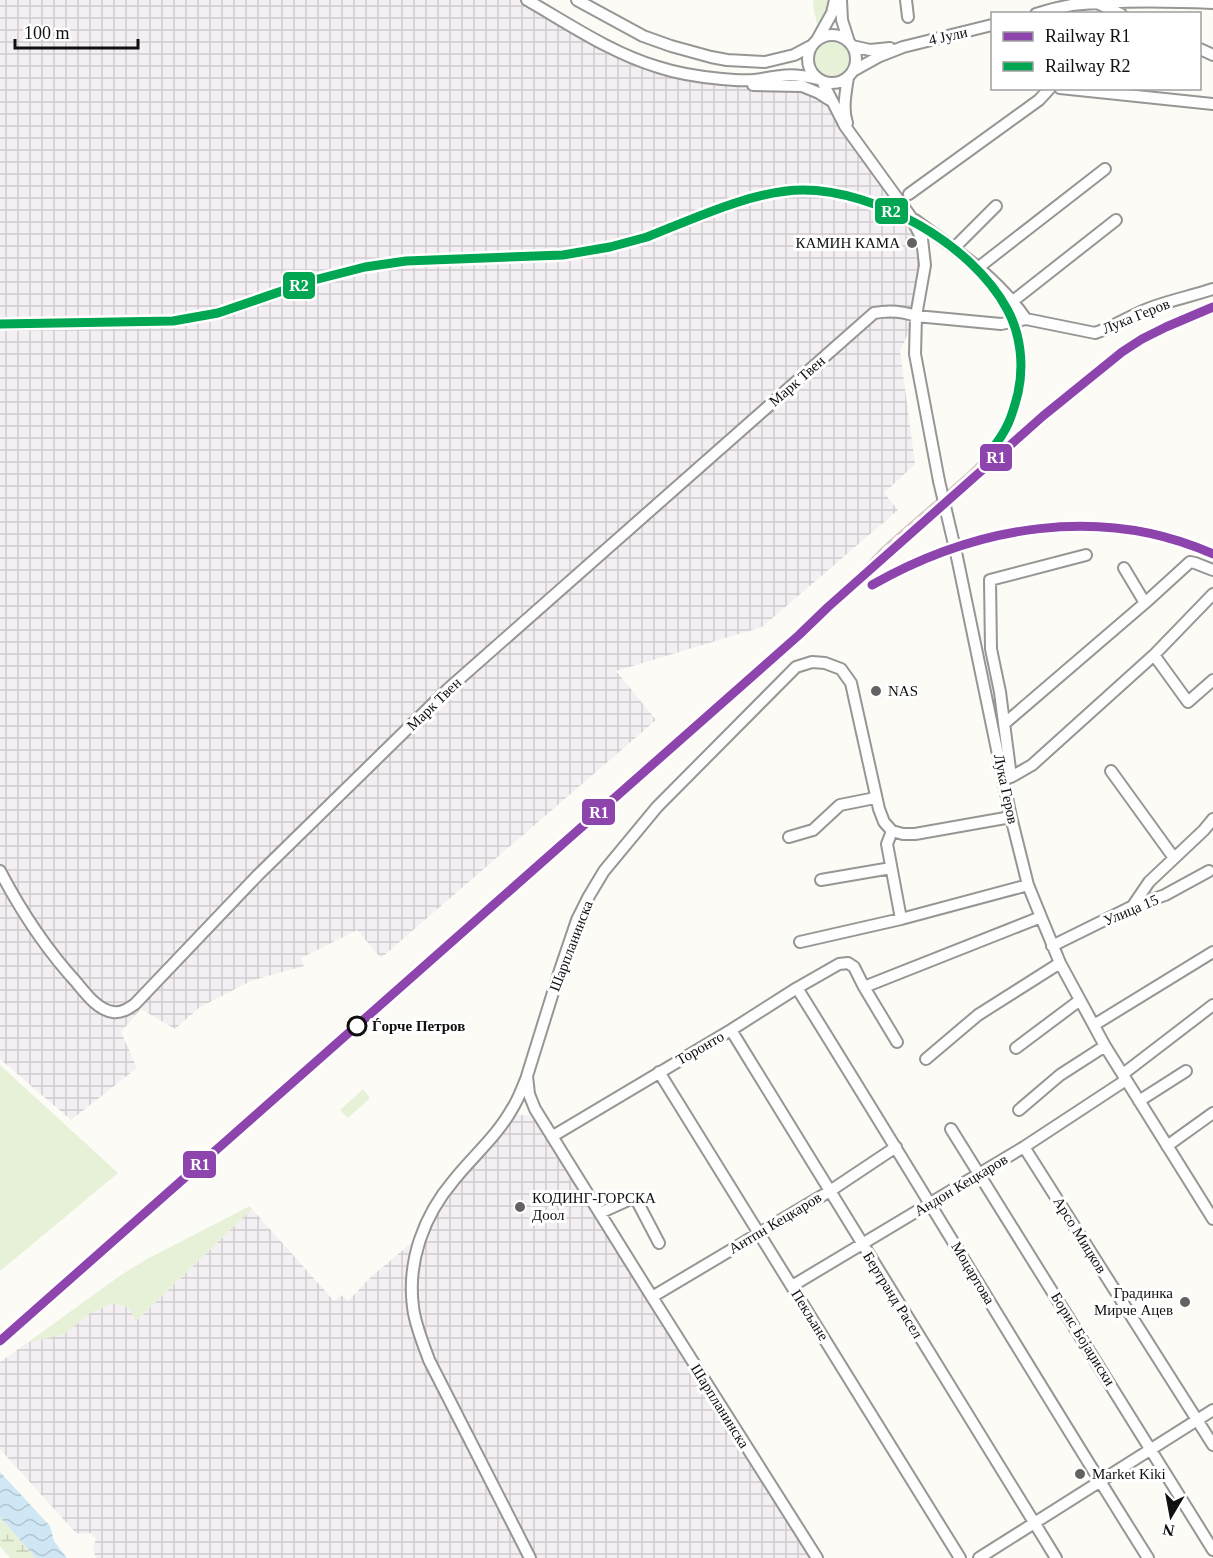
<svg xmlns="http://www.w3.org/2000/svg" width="1213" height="1558" viewBox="0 0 1213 1558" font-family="'Times New Roman',serif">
	<defs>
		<pattern id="industrial-grid" width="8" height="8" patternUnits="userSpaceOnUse" patternTransform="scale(1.5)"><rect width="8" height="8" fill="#f4eff2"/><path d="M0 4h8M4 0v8" fill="none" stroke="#d0ccce"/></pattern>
		<pattern id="wetland-marsh" width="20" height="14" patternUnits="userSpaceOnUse" patternTransform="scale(1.5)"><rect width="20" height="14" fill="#e6f1d8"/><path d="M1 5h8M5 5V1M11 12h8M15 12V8" fill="none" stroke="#c4ceb8"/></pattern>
		<pattern id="water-waves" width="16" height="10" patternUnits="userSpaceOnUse" patternTransform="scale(1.5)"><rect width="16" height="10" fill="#cfe7f4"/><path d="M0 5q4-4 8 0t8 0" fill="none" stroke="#b1c5d0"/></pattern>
	</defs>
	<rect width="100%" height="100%" fill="#fcfbf6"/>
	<path fill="url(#industrial-grid)" d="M0 0H527L656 67 792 86 831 100 922 239 916 316 900 351 915 464 884 493 898 510 762 627 616 671 656 720 381 958 357 930 301 958 304 966 253 980 200 1007 175 1029 141 1009 121 1032 137 1068 71 1120 0 1059Z
		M514 1114 540 1117 817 1558H96L93 1549 96 1539 91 1533 80 1534 75 1532 0 1449V1362L27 1343 65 1333 90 1313 113 1303 129 1307 136 1321 252 1209 334 1301 341 1295 348 1301 372 1276 409 1245 424 1227 431 1212Z"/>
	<path fill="#e6f1d8" d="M814 0H831C829 9 826 19 819 25L817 24 813 5Z
		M815 59a17 17 0 1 1 34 0a17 17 0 1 1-34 0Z
		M0 1065 118 1173 0 1271Z
		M363 1089 370 1098 348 1118 340 1110Z
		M250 1206 252 1209 136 1321 129 1308 113 1303 90 1313 65 1334 27 1343 121 1275 147 1259Z"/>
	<path fill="url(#wetland-marsh)" d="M0 1517 36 1558H10L0 1546Z"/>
	<path fill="url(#water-waves)" d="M0 1472 50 1526 54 1541 67 1558H36L0 1517Z"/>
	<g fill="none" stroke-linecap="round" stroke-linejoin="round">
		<defs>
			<path id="minor" d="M527 0C569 24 611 53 658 67 679 74 700 77 722 79 732 80 743 81 754 80 763 79 772 77 781 76 794 74 805 76 818 79
				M577 0 643 36 671 46 711 57 727 60 765 62 794 55 811 46
				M841 0 842 20 849 42
				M906 0 908 17
				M1099 4 1121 14
				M1036 14C1048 10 1060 7 1072 5 1117 0 1168 1 1213 3
				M808 59a24 24 0 1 1 48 0a24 24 0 1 1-48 0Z
				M817 40 832 13 835 0
				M852 46 870 50 890 48
				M1200 49 1213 55
				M853 71 880 56 903 47 992 25
				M822 81 845 126 911 217 922 239 925 265 916 316 915 354 939 481
				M753 85 802 86 819 93 830 100
				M1060 88 1213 104
				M847 123C842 108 846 92 848 77
				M909 194 1039 100 1050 88
				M915 220C956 250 996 276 1026 319
				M955 247 996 206
				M979 267 1105 169
				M1013 301 1116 220
				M957 557 1011 817 1028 885 1041 917 1060 963 1105 1046 1213 1219
				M1124 568 1145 603
				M1154 655 1188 702 1213 680
				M1004 724 1145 603 1190 562 1195 563 1213 570
				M1111 771 1174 858
				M1011 777 1000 692 991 649 990 580 1086 555
				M1007 778 1011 777 1032 765 1154 655 1213 594
				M789 837 813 830 840 805 875 798
				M0 871C22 913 45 948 77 983 86 994 98 1010 113 1012 122 1013 128 1009 135 1004L258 875 448 689 874 313C889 310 902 311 916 316L1001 324 1026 319 1095 333C1114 327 1131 315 1150 308 1171 300 1192 296 1213 289
				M821 880 891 868
				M1132 907 1149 882 1204 830 1213 819
				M901 919 1028 885
				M800 942 901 919 887 844 892 831
				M1052 946 1131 907 1165 895 1209 871
				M864 987 1041 917
				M797 988C915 1177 1029 1369 1148 1558
				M1094 1025 1213 952
				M731 1030 1056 1558
				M1016 1048 1080 1000
				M926 1059 978 1015 1060 963
				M659 1072 960 1558
				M1123 1074 1213 1005
				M526 1079C522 1089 518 1100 512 1109 497 1136 473 1156 454 1180 424 1215 407 1261 413 1307 415 1325 423 1343 429 1360L530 1558
				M1139 1101 1186 1071
				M1019 1110 1060 1075 1105 1046
				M951 1129 1213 1550
				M553 1136 731 1030 797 988 839 964 848 963 854 967 864 987 897 1042
				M1167 1146 1213 1113
				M1024 1147 1213 1445
				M600 1213 633 1198 637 1201 659 1243
				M792 1286 1024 1147 1126 1080
				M652 1297 830 1191 896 1147
				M817 1558 652 1297 535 1109 529 1094 527 1076 560 970 577 920 589 896 604 871 657 807 796 667 812 662 825 663 841 669 851 683 879 809 884 822 892 831 903 834H915L1011 817
				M979 1558 1213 1410"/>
		</defs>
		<use href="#minor" stroke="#969694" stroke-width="14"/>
		<use href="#minor" stroke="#fffefe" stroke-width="10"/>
		<defs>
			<path id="rail" d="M0 324C38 324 76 323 114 322 149 321 185 322 219 313 270 299 317 275 369 266 417 258 468 259 517 257 543 256 570 256 595 250 614 247 632 243 650 236 699 218 753 189 806 190 878 192 979 247 1010 314 1026 349 1023 390 1008 425 997 450 973 470 953 488 928 510 902 531 878 554 868 564 860 576 850 587"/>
		</defs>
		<use href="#rail" stroke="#d7c7c7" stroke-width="4.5"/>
		<use href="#rail" stroke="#fff" stroke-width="2" stroke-dasharray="7" stroke-linecap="butt"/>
		<defs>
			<path id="minor-bridge" d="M939 481 957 557"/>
		</defs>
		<use href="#minor-bridge" stroke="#969694" stroke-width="14" stroke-linecap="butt"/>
		<use href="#minor-bridge" stroke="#fffefe" stroke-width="10"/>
		<defs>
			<path id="rail-1" d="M872 585C976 526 1101 504 1213 554
				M0 1341 799 635 828 607 1043 416 1122 352 1142 339 1166 327 1213 307"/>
			<path id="rail-2" d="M0 324 173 321 218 313 314 280 365 267 406 261 563 255 610 247 647 237C693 219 754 190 803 190 876 190 972 244 1007 309 1021 334 1024 366 1018 393 1012 417 1007 431 991 450"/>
		</defs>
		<use href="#rail-1" stroke="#fff" stroke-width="14"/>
		<use href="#rail-2" stroke="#fff" stroke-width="14"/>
		<use href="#rail-1" stroke="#8e44ad" stroke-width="9"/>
		<use href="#rail-2" stroke="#00a651" stroke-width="9"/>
	</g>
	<g fill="#636260" stroke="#fff" stroke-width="2">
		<circle cx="912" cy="243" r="6"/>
		<circle cx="876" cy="691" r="6"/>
		<circle cx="520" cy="1207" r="6"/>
		<circle cx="1185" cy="1302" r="6"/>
		<circle cx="1080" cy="1474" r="6"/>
	</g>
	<circle fill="#fff" stroke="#101010" stroke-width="3" cx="357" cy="1026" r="9"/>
	<g text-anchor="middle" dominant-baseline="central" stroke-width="6" stroke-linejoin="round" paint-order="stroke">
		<g font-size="15" fill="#101010" stroke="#fff">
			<text transform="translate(948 36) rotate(-13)">4 Јули</text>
			<text transform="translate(1136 316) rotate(-22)">Лука Геров</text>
			<text transform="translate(797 381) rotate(-41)">Марк Твен</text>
			<text transform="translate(434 704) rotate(-44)">Марк Твен</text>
			<text transform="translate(1006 789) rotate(78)">Лука Геров</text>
			<text transform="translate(1131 910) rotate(-23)">Улица 15</text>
			<text transform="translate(571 946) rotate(-69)">Шарпланинска</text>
			<text transform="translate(700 1048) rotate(-30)">Торонто</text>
			<text transform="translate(961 1185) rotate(-31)">Андон Кецкаров</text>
			<text transform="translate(775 1223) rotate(-31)">Антпн Кецкаров</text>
			<text transform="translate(1080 1235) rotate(58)">Арсо Мицков</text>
			<text transform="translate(973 1273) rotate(59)">Моцартова</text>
			<text transform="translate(893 1295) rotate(58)">Бертранд Расел</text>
			<text transform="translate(810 1315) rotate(58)">Пекљане</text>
			<text transform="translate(1083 1339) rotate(58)">Борис Бојаџиски</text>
			<text transform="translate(720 1406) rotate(58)">Шарпланинска</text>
		</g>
		<g font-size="15" fill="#101010" stroke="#fff" text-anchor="start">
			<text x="900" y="243" text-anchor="end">КАМИН КАМА</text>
			<text x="888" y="691">NAS</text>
			<text x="532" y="1198">КОДИНГ-ГОРСКА<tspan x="532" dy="17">Доол</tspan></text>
			<text x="1173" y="1293" text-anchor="end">Градинка<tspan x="1173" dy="17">Мирче Ацев</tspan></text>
			<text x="1092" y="1474">Market Kiki</text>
		</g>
		<g font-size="15" font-weight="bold" fill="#101010" stroke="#fff" text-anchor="start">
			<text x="372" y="1026">Ѓорче Петров</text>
		</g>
	</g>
	<g stroke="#fff" stroke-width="2">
		<rect x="874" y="197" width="35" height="28" rx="6" fill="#00a651"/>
		<rect x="282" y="271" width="34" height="29" rx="6" fill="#00a651"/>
		<rect x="979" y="443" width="34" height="29" rx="6" fill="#8e44ad"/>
		<rect x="581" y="798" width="35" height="28" rx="6" fill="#8e44ad"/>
		<rect x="182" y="1150" width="35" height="29" rx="6" fill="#8e44ad"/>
	</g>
	<g font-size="16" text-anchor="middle" font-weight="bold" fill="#fff">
		<text x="891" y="217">R2</text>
		<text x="299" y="291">R2</text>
		<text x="996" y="463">R1</text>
		<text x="599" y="818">R1</text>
		<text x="200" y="1170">R1</text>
	</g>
	<rect x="991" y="12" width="210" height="78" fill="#ffffff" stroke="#9f9f9f" stroke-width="1.5"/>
	<rect x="1003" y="32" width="30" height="9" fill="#8e44ad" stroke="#9f9f9f" stroke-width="1.5"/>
	<text x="1045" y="42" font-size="18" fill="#101010">Railway R1</text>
	<rect x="1003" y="62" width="30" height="9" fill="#00a651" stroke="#9f9f9f" stroke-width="1.5"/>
	<text x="1045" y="72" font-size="18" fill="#101010">Railway R2</text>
	<g transform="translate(1171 1516) rotate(190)" stroke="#ffffff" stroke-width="4.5" paint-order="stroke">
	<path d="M0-4.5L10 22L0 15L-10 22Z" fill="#101010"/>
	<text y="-9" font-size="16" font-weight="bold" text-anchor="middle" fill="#101010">N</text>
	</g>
	<path d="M15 39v9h123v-9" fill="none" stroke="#101010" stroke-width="3"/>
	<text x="24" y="39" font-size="18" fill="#101010" stroke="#ffffff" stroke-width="4.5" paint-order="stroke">100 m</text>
</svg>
